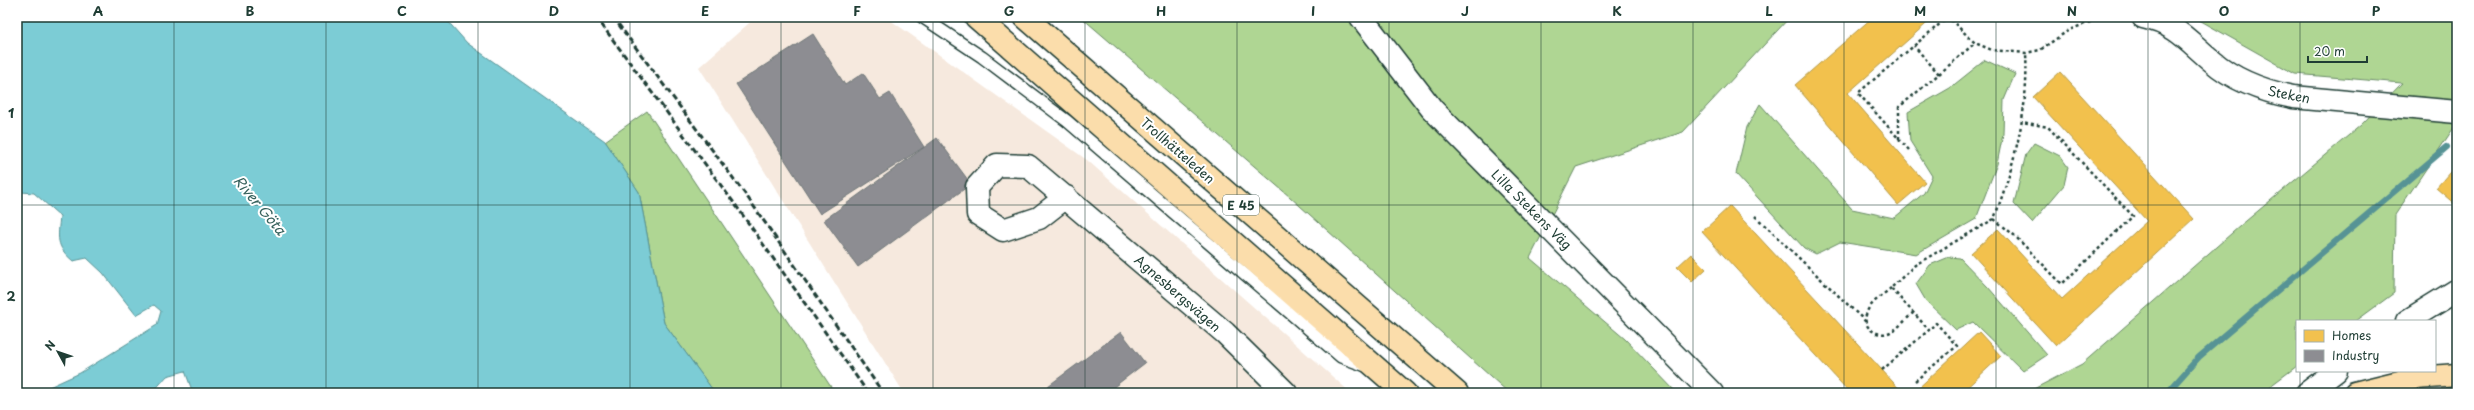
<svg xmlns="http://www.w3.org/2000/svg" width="2474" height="410" viewBox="0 0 2474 410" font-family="'Playpen Sans',sans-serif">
	<rect width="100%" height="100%" fill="#fff"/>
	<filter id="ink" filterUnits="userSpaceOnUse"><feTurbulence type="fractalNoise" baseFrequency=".025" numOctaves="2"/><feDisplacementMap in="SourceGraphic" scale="8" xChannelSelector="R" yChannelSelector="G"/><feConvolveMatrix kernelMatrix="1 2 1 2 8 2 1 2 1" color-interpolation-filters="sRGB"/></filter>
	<g filter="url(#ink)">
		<path fill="#f6e9de" d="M756 17H886L1087 160 1351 393H904L699 67Z"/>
		<path fill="#afd693" stroke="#678a64" d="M1081 17H1790L1683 132 1576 167 1530 258 1625 339 1677 393H1509L1290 197Z
			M2194 17H2457V123L2395 215 2394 293 2356 321H2297V366L2261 393H2026L2082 364 2240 226 2361 125 2402 83 2295 74Z
			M1985 60 2015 74 2004 100 2003 134 1997 164 1976 219 1916 254 1840 242 1816 254 1804 248 1736 174 1747 127 1760 104 1852 209 1894 218 1924 193 1932 176 1910 141 1908 112 1950 88Z
			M647 111 835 393H715L664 323 639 192 605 141Z
			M2034 143 2060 156 2068 167 2064 185 2032 223 2014 204 2026 154Z
			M1949 257 1960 258 1988 287 2047 355 2023 371 1973 322 1956 330 1926 301 1916 284 1930 265Z"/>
		<path fill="#7cccd5" stroke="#579395" d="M17 17H444L467 43 605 141 639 192 664 323 715 393H193L185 371 167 376 152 393H36L80 373 157 325 161 311 154 305 136 315 103 273 87 258 73 261C55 246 58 238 60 216L34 193 21 192 17 205Z"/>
		<path fill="#f2c14e" stroke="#b39946" d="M1873 17H1934L1848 93 1925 182 1898 205 1795 85Z
			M2060 72 2194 219 2056 346 1971 253 1998 229 2062 299 2147 221 2033 97Z
			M2457 164V206L2436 188Z
			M1730 206 1882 370 1903 393H1850L1702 232Z
			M1691 254 1706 269 1692 282 1677 267Z
			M1979 332 2001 356 1961 393H1913Z"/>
		<path fill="#8d8d92" stroke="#6c7576" d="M813 34 845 85 863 73 880 99 890 93 924 147 820 214 736 84Z
			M937 138 971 184 858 267 824 220Z
			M1121 332 1145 363 1106 393H1053L1048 386Z"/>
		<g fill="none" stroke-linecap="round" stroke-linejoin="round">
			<path stroke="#579395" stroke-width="6" d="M2167 393 2199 357 2447 147"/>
			<defs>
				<path id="service" d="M922 17 982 57 1067 121 1341 357 1366 366"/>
				<path id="minor" d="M1361 17 1432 109 1712 393
					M2143 17C2176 24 2187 40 2212 61 2235 81 2263 91 2293 97L2457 112
					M1066 197 1039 218 1003 230 978 214 977 187 997 165 1028 166 1225 333 1286 393"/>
				<path id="tertiary" d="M2407 321 2457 290
					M2307 393 2336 371"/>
				<path id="trunk" d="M976 17 1405 393
					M1025 17 1457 393
					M2355 393 2416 378 2457 375"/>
			</defs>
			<use href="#service" stroke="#1f3d34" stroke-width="14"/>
			<use href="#minor" stroke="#1f3d34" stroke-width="25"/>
			<use href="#tertiary" stroke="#1f3d34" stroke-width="25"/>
			<use href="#trunk" stroke="#1f3d34" stroke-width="25"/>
			<path stroke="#1f3d34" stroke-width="2.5" stroke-dasharray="3 3" stroke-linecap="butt" d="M1939 74 1975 43
				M1899 139V107L1939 74 1914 46
				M1909 150 1858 93 1948 17 1975 43 1992 50 2026 53 2040 50 2069 30 2103 17
				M1755 216 1866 322
				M1994 219 2014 235 2062 284 2133 216 2048 127 2022 122
				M1891 288C1883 295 1868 304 1866 315 1862 329 1880 339 1892 331 1900 327 1906 319 1913 313
				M1882 370 1929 330 1891 288 1915 265 1994 219C2014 165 2029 111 2026 53
				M1915 381 1957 346 1936 323 1929 330"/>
			<use href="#service" stroke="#fff" stroke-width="11"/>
			<use href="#minor" stroke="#fff" stroke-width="22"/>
			<use href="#tertiary" stroke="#fff" stroke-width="22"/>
			<use href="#trunk" stroke="#fbddab" stroke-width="22"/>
			<path stroke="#1f3d34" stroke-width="3" stroke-dasharray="6 3" stroke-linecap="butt" d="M596 17 737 207 868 393
				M613 17 748 198 883 393"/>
		</g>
	</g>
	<path fill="none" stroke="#1f3d34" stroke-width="1" stroke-opacity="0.55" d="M174 17V393M326 17V393M478 17V393M630 17V393M781 17V393M933 17V393M1085 17V393M1237 17V393M1389 17V393M1541 17V393M1693 17V393M1844 17V393M1996 17V393M2148 17V393M2300 17V321M17 205H2457M2300 371V393"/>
	<g text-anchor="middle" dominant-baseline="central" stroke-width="4" stroke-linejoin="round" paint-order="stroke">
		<rect fill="#fff" stroke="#627771" stroke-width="1" x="1223" y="195" width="36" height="20" rx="3"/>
		<g font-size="12" font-weight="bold" fill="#1f3d34">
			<text x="1241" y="205">E 45</text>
		</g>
		<g font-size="13" fill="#1f3d34" stroke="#fff">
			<text transform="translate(2289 94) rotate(11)">Steken</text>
			<text transform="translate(1178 150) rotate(41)">Trollhätteleden</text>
			<text transform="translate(1532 209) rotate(45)">Lilla Stekens Väg</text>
			<text transform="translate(1178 293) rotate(41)">Agnesbergsvägen</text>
		</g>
		<g font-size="14" font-style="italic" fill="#36615c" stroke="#fff">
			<text transform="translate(260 205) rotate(50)">River Göta</text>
		</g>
	</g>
	<rect width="2474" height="410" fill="none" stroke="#fff" stroke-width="44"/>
	<rect x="2296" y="320" width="140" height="52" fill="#ffffff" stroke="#a5b1ae"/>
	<rect x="2304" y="330" width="20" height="12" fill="#f2c14e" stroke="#a5b1ae"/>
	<text x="2332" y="340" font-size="12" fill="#1f3d34">Homes</text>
	<rect x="2304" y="350" width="20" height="12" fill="#8d8d92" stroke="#a5b1ae"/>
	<text x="2332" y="360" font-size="12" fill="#1f3d34">Industry</text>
	<g transform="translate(58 352) rotate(310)" stroke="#ffffff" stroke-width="3" paint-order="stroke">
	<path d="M0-3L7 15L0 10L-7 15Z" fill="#1f3d34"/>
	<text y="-6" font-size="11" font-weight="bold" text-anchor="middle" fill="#1f3d34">N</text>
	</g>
	<path d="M2308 56v6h59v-6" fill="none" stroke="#1f3d34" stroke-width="2"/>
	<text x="2314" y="56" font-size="12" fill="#1f3d34" stroke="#ffffff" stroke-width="3" paint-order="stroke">20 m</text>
	<rect x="22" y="22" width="2430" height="366" fill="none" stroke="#1f3d34" stroke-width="1.5"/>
	<g font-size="13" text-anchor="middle" font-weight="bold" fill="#1f3d34">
		<text x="98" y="16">A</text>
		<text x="250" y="16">B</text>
		<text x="402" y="16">C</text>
		<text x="554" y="16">D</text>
		<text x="705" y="16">E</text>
		<text x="857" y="16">F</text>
		<text x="1009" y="16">G</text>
		<text x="1161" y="16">H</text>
		<text x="1313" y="16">I</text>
		<text x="1465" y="16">J</text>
		<text x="1617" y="16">K</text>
		<text x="1769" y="16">L</text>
		<text x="1920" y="16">M</text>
		<text x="2072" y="16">N</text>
		<text x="2224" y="16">O</text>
		<text x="2376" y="16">P</text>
		<text x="11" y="118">1</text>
		<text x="11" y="301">2</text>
	</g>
</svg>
